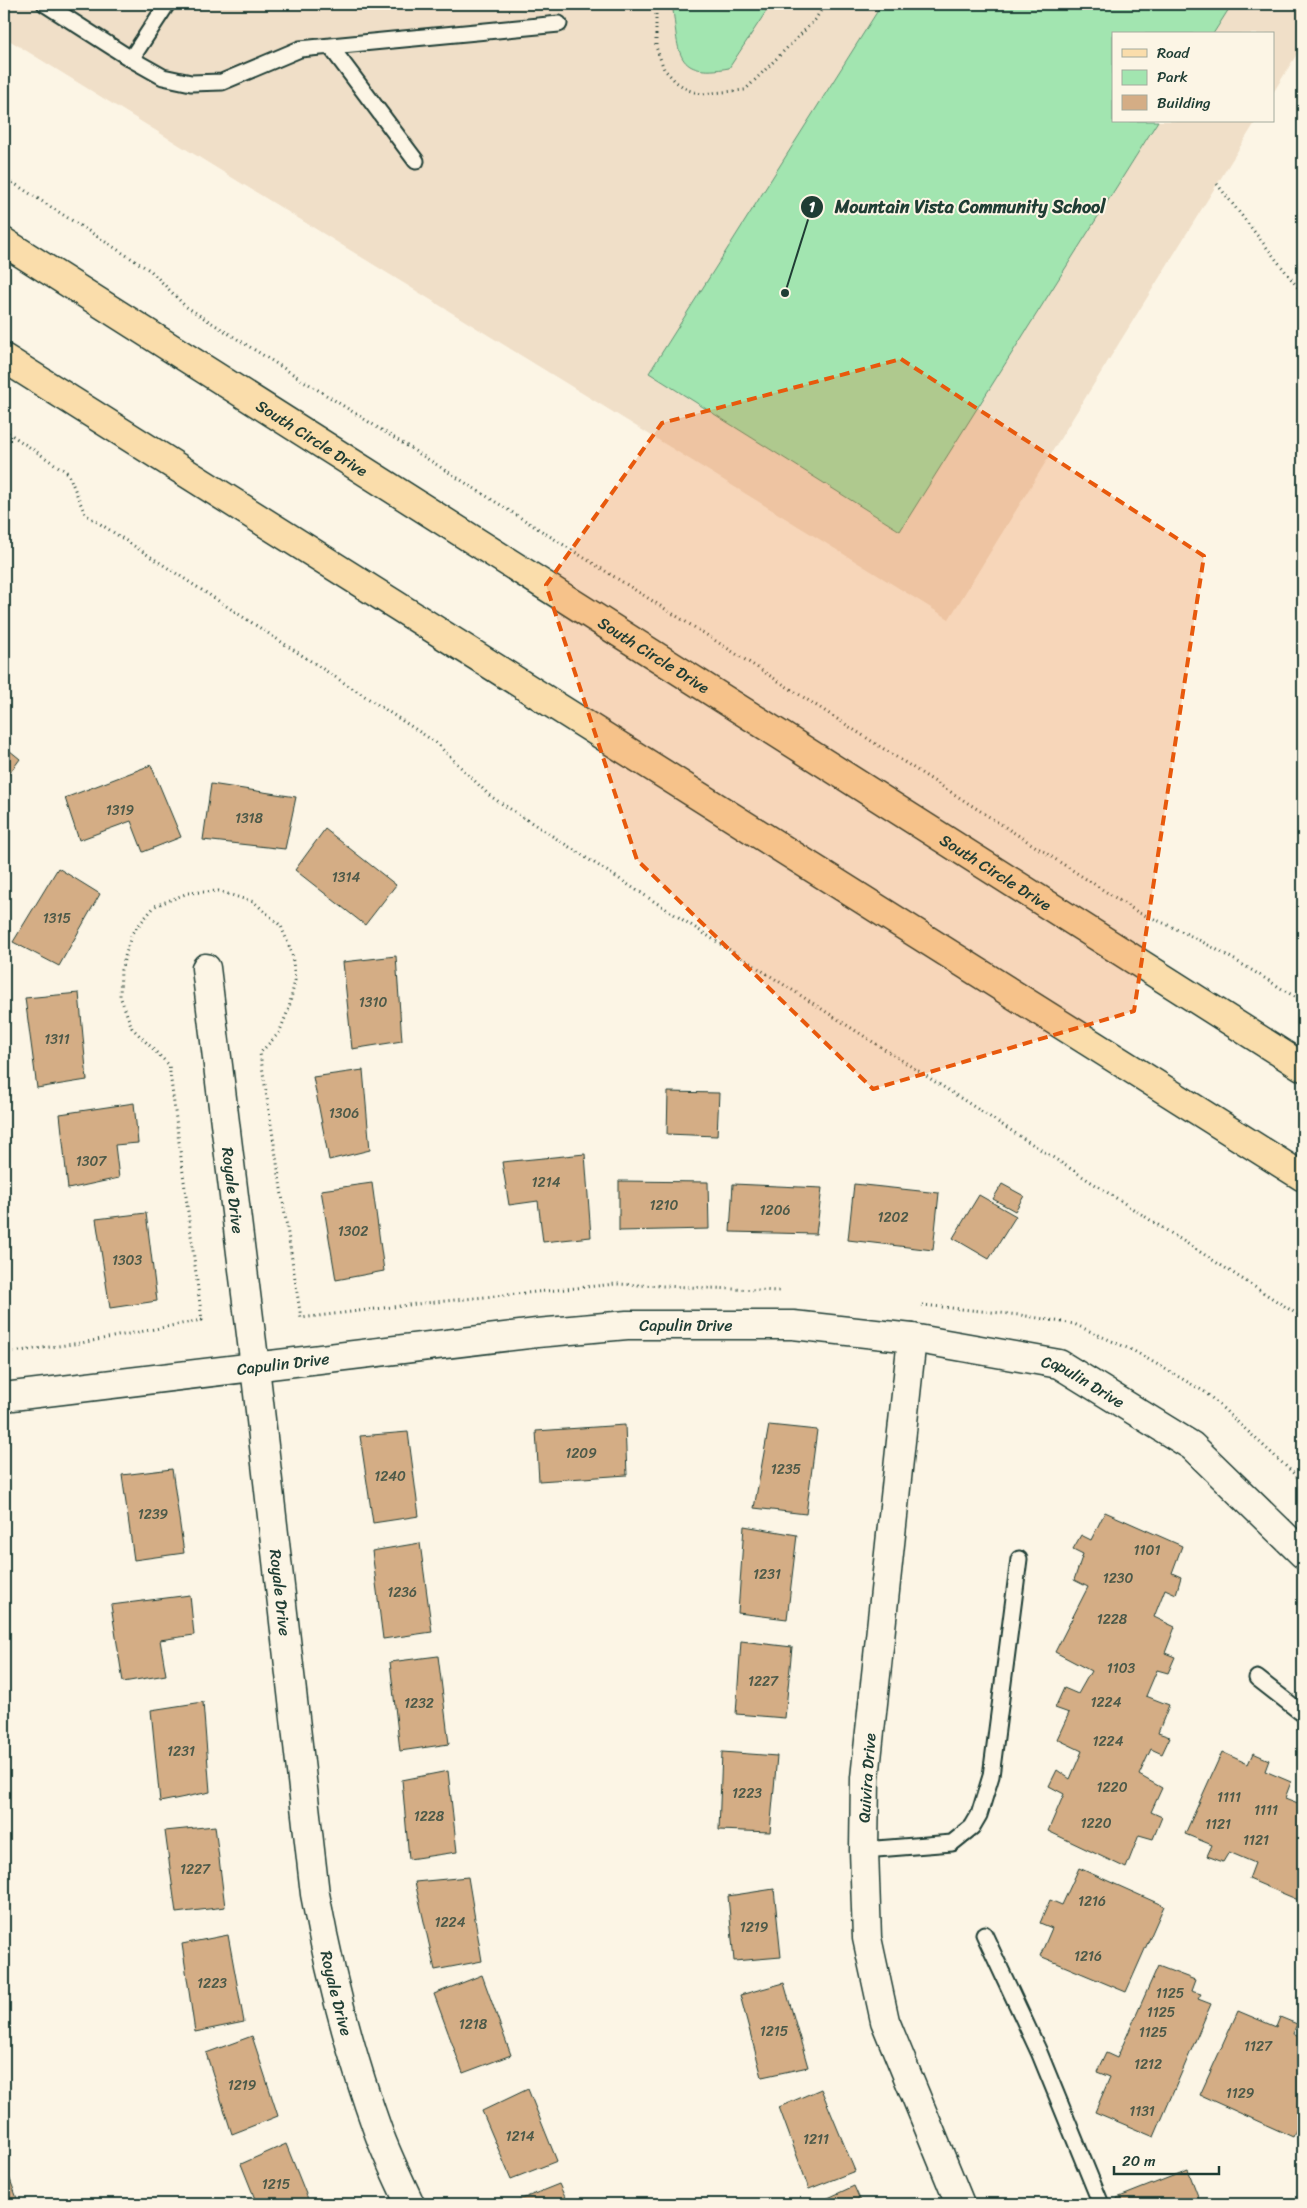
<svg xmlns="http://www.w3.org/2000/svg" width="1307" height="2208" viewBox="0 0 1307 2208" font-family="Sriracha,sans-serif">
	<rect width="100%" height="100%" fill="#fcf5e5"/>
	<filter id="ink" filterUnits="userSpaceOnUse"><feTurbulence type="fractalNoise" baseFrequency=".02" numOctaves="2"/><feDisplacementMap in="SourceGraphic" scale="10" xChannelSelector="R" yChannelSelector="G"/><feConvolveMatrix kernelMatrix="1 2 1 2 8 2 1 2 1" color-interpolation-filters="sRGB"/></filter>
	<g filter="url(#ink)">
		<path fill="#f0dfc8" d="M4 4H1303V44L1273 93V34H1113V121H1256L949 619 4 37Z"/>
		<path fill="#a2e5b0" stroke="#609172" d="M679 4H771L729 68C675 78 679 53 673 10Z
			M882 4H1232L1213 34H1113V121H1158L900 531 649 373Z"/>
		<path fill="#d4ad85" stroke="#1f3d34" d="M4 746 20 759 4 781Z
			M151 765 181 837 143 852 131 821 79 840 65 798Z
			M211 784 296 797 285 849 203 840Z
			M325 829 396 885 365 925 295 870Z
			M58 868 100 894 59 966 13 942Z
			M396 956 402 1041 352 1049 343 962Z
			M79 993 87 1080 37 1088 25 998Z
			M363 1070 370 1150 329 1160 313 1077Z
			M668 1092 719 1093 717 1136 667 1134Z
			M134 1103 138 1143 115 1145 119 1178 68 1189 60 1114Z
			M585 1154 591 1237 543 1242 538 1201 509 1205 502 1162Z
			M619 1181 708 1182 709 1229 619 1231Z
			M372 1183 384 1271 336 1280 321 1190Z
			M733 1184 822 1188 816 1234 730 1232Z
			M854 1184 939 1193 933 1250 848 1240Z
			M1002 1184 1024 1196 1015 1211 993 1199Z
			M979 1195 1016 1216 989 1259 953 1238Z
			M146 1213 157 1301 110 1308 96 1219Z
			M625 1425 627 1475 539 1481 536 1431Z
			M769 1425 817 1430 806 1514 754 1508Z
			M408 1432 419 1516 373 1523 360 1436Z
			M172 1469 184 1553 134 1560 122 1475Z
			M1105 1512 1182 1546 1172 1573 1181 1577 1176 1594 1165 1589 1154 1617 1175 1627 1165 1653 1175 1657 1168 1673 1157 1670 1146 1696 1169 1705 1158 1733 1170 1737 1162 1754 1151 1749 1139 1775 1162 1788 1151 1812 1162 1817 1153 1839 1139 1835 1126 1868 1048 1831 1064 1794 1049 1786 1057 1770 1070 1779 1082 1751 1057 1739 1069 1713 1055 1708 1064 1688 1078 1694 1091 1671 1055 1652 1088 1587 1074 1580 1083 1554 1073 1549 1081 1535 1091 1540Z
			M744 1526 797 1535 787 1619 738 1613Z
			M420 1543 432 1632 383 1639 372 1551Z
			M190 1595 194 1635 160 1640 166 1675 123 1682 111 1605Z
			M741 1641 792 1647 785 1718 736 1714Z
			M438 1656 449 1744 400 1751 390 1662Z
			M203 1702 210 1792 160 1802 151 1710Z
			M722 1752 777 1756 770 1832 719 1830Z
			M1222 1752 1248 1764 1253 1753 1269 1760 1265 1771 1291 1782 1285 1798 1303 1805V1902L1249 1879 1255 1863 1229 1852 1223 1862 1207 1856 1212 1845 1185 1834Z
			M448 1771 457 1852 409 1859 402 1780Z
			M215 1826 225 1907 176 1913 165 1831Z
			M1079 1868 1164 1906 1126 1992 1040 1956 1052 1928 1040 1923 1050 1900 1062 1905Z
			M468 1877 482 1961 435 1970 415 1882Z
			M774 1889 781 1957 734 1961 728 1896Z
			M228 1935 244 2022 195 2032 182 1944Z
			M1158 1966 1195 1980 1191 1991 1201 1994 1198 1999 1211 2004 1154 2137 1095 2112 1110 2077 1097 2072 1106 2053 1117 2058Z
			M482 1975 511 2055 463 2073 434 1994Z
			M784 1983 808 2067 762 2077 740 1995Z
			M1238 2011 1276 2027 1280 2017 1297 2024 1293 2034 1303 2039V2114L1293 2137 1200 2095Z
			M252 2036 278 2116 232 2134 206 2053Z
			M528 2089 557 2161 511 2179 482 2111Z
			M821 2089 855 2171 809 2189 779 2107Z
			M286 2144 310 2204H257L241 2164Z
			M4 2163 19 2204H4Z
			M1188 2170 1201 2204H1119L1117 2198Z
			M559 2184 568 2204H516L514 2202Z
			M854 2186 862 2204H815Z"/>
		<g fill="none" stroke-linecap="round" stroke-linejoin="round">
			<defs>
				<path id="service" d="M45 4 131 59 163 77 191 83 222 82 300 49 559 24
					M330 46 416 161
					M131 59 167 4
					M1257 1678 1303 1714
					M864 1850 952 1843 972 1827 979 1815 991 1776 1019 1559
					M984 1934 1039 2052 1101 2204"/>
				<g id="minor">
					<path id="s1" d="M206 968 255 1367 315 1894C330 1976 350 2053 378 2131 387 2156 399 2180 410 2204"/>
					<path d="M912 1338 865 1778 864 1850 867 1938 885 2021 960 2204"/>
				</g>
				<g id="tertiary">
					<path id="s2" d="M4 1397 537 1333 627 1325H793L912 1338 1059 1364 1192 1446 1303 1554"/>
				</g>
				<g id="primary">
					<path id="s3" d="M4 242 1303 1067"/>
					<path d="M4 358 1303 1177"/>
				</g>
			</defs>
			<use href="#service" stroke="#1f3d34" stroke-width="19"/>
			<use href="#minor" stroke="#1f3d34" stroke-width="31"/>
			<use href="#tertiary" stroke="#1f3d34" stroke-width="31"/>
			<use href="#primary" stroke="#1f3d34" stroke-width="31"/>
			<path stroke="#1f3d34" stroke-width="3" stroke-dasharray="1 4" stroke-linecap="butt" d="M656 4V47L664 69 676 82 688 90 701 94 745 90 815 20 825 4
				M4 177 151 271 185 306 705 634 1139 913C1198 935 1250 969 1303 1002
				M1217 184 1303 294
				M4 430 68 473 85 514 435 742 490 796 1303 1318
				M922 1305 1020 1315 1074 1324 1134 1351 1205 1392 1303 1482
				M4 1353 81 1343 202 1320 169 1065 132 1028 120 996 121 970 132 933 155 906 188 893 218 891 254 902 281 926 292 953 295 980 289 1008 279 1033 260 1053 301 1318 425 1303 616 1284 781 1291"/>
			<use href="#service" stroke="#fcf5e5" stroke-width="15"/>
			<use href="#minor" stroke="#fcf5e5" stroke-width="28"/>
			<use href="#tertiary" stroke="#fcf5e5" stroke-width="28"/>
			<use href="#primary" stroke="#faddab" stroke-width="28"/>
		</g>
	</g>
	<path fill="#e8590c" fill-opacity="0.2" stroke="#e8590c" stroke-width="4" stroke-dasharray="10 6" stroke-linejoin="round" d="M901 359 1204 556 1134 1011 873 1089 637 860 546 585 662 423Z"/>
	<g text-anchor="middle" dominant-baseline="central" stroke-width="4" stroke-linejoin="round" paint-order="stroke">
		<g font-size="14" fill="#4c5948">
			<text x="120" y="810">1319</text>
			<text x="249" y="818">1318</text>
			<text x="346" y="877">1314</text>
			<text x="57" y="918">1315</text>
			<text x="373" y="1002">1310</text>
			<text x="57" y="1039">1311</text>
			<text x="344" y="1113">1306</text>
			<text x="91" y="1161">1307</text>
			<text x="546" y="1182">1214</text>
			<text x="664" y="1205">1210</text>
			<text x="775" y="1210">1206</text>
			<text x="893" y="1217">1202</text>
			<text x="353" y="1231">1302</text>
			<text x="127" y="1260">1303</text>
			<text x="581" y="1453">1209</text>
			<text x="786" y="1469">1235</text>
			<text x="390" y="1476">1240</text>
			<text x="153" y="1514">1239</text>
			<text x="1147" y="1550">1101</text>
			<text x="767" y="1574">1231</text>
			<text x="1118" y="1578">1230</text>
			<text x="402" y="1592">1236</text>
			<text x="1112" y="1619">1228</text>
			<text x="1121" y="1668">1103</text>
			<text x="763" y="1681">1227</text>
			<text x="1106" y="1702">1224</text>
			<text x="419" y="1703">1232</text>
			<text x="1108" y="1741">1224</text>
			<text x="181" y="1751">1231</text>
			<text x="1112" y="1787">1220</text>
			<text x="747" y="1793">1223</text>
			<text x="1229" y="1797">1111</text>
			<text x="1266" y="1810">1111</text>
			<text x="429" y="1816">1228</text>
			<text x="1096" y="1823">1220</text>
			<text x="1218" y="1824">1121</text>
			<text x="1256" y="1840">1121</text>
			<text x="195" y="1869">1227</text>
			<text x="1092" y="1901">1216</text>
			<text x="450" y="1922">1224</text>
			<text x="754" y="1927">1219</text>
			<text x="1088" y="1956">1216</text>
			<text x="212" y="1983">1223</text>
			<text x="1170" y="1993">1125</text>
			<text x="1161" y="2012">1125</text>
			<text x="473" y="2024">1218</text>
			<text x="774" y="2031">1215</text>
			<text x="1153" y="2032">1125</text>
			<text x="1258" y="2046">1127</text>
			<text x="1148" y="2064">1212</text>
			<text x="242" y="2085">1219</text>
			<text x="1240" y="2093">1129</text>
			<text x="1142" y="2111">1131</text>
			<text x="520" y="2136">1214</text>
			<text x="816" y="2139">1211</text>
			<text x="276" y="2184">1215</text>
		</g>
		<g font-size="16" fill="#1f3d34" stroke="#fcf5e5">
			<text stroke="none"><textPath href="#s3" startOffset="365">South Circle Drive</textPath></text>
			<text stroke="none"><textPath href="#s3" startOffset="770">South Circle Drive</textPath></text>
			<text stroke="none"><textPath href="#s3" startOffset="1175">South Circle Drive</textPath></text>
			<text stroke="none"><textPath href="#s1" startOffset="224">Royale Drive</textPath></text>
			<text stroke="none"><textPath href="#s2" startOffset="686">Capulin Drive</textPath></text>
			<text stroke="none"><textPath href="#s2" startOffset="281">Capulin Drive</textPath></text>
			<text stroke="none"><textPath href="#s2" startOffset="1091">Capulin Drive</textPath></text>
			<text stroke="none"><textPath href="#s1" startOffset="629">Royale Drive</textPath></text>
			<text transform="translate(867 1778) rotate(-86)">Quivira Drive</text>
			<text stroke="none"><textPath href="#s1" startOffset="1034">Royale Drive</textPath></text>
		</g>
	</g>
	<path fill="none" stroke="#1f3d34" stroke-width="2" d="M785 293L812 207"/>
	<g fill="#1f3d34" stroke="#fcf5e5" stroke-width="2">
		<circle cx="785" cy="293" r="5"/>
		<circle cx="812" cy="207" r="12"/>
	</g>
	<g font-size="15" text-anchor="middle" font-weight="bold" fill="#fff">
		<text x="812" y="212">1</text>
	</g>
	<g font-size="18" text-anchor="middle" font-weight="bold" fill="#1f3d34" stroke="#fcf5e5" stroke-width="4" stroke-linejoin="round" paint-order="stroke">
		<text x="970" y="213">Mountain Vista Community School</text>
	</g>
	<rect width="1307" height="2208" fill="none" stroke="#fcf5e5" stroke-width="20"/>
	<rect x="10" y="10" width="1287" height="2188" fill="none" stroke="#1f3d34" stroke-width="2" filter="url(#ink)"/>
	<rect x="1112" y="32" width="162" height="90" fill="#fcf5e5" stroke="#a4ab9e"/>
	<rect x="1122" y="49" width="25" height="8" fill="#faddab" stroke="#a4ab9e"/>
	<text x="1157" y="58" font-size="15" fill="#1f3d34">Road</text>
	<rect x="1122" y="70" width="25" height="15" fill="#a2e5b0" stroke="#a4ab9e"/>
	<text x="1157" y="82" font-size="15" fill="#1f3d34">Park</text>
	<rect x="1122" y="95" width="25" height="15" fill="#d4ad85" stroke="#a4ab9e"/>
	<text x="1157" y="108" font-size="15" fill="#1f3d34">Building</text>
	<path d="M1114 2166v8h105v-8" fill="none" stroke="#1f3d34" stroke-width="2.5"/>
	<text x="1122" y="2166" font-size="15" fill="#1f3d34" stroke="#fcf5e5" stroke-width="4" paint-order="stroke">20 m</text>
</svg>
